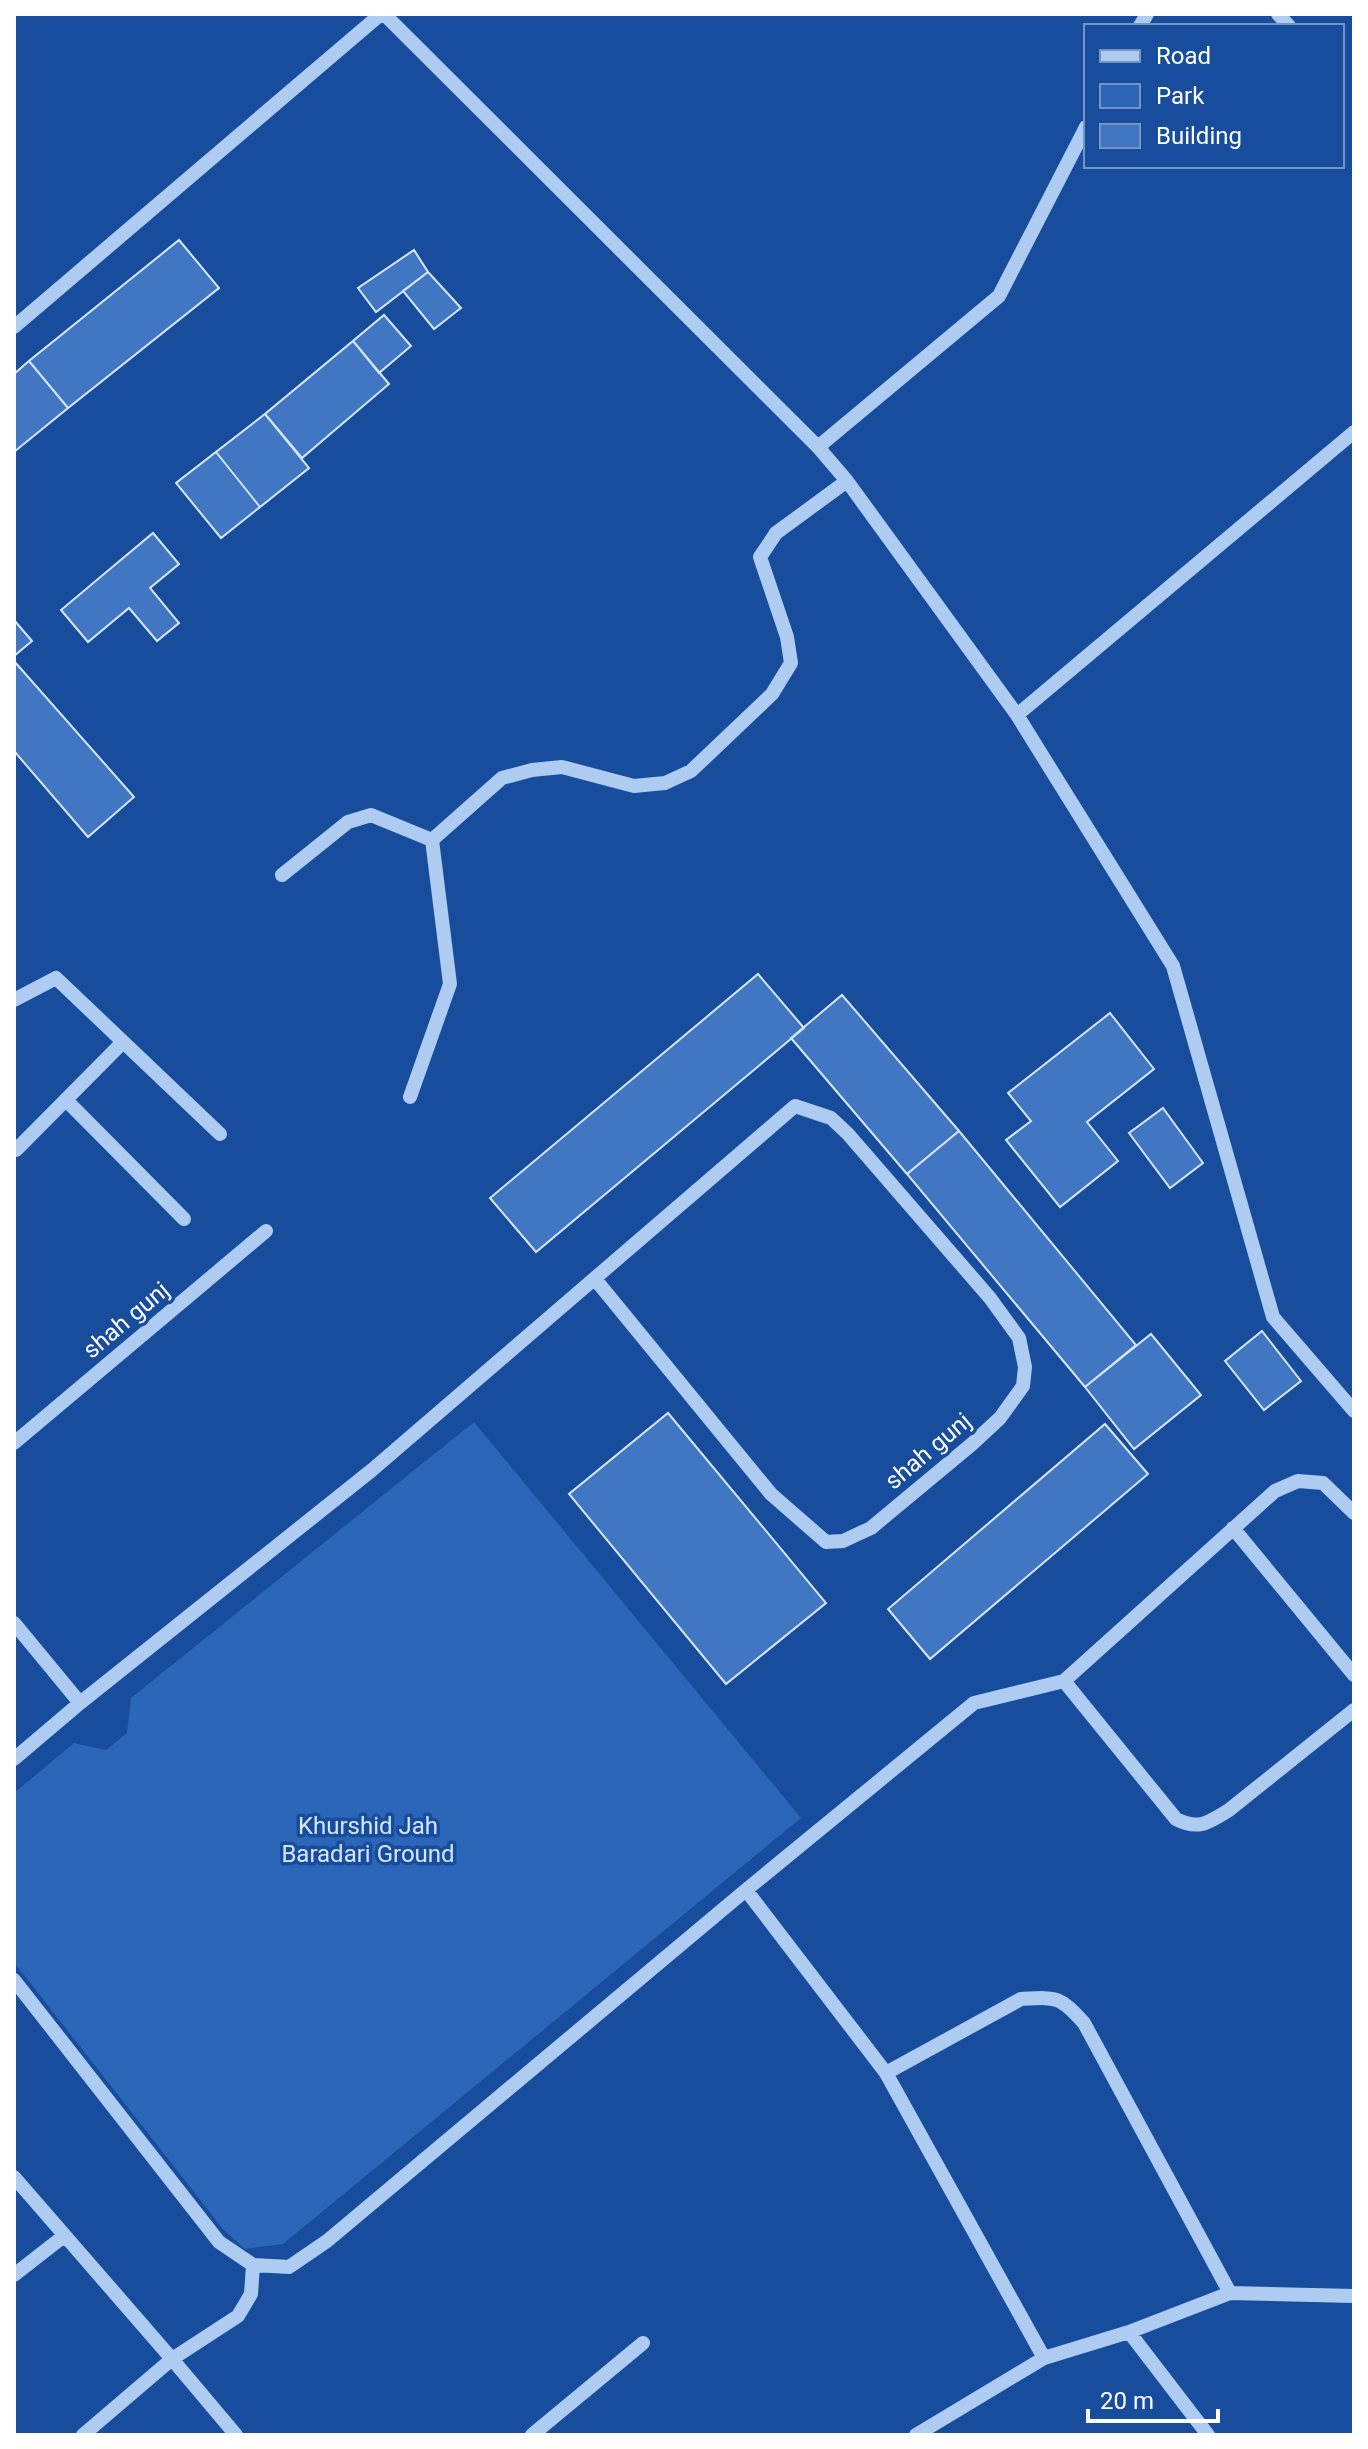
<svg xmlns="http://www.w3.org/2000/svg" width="1368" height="2449" viewBox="0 0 1368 2449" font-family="Roboto,sans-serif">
	<rect width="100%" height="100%" fill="#174d9c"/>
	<path fill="#2b66b9" d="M474 1422 801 1818 283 2244 245 2249 223 2229 14 1962V1793L74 1743 106 1750 127 1733 131 1698Z"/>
	<path fill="#4076c2" stroke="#d6e6fc" stroke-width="2" d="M179 240 219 288 68 408 29 361Z
		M414 250 428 272 376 312 358 288Z
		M428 272 461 308 434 329 403 291Z
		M384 315 411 346 379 373 353 341Z
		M353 341 389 384 302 458 265 414Z
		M29 361 68 408 14 452V374Z
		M265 414 309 468 260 507 216 452Z
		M216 452 260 507 221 538 176 483Z
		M153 533 179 564 150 588 179 623 157 641 129 608 88 642 61 610Z
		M14 620 32 641 14 656Z
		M14 661 134 797 88 837 14 751Z
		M758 974 804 1028 536 1252 490 1198Z
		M842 995 959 1131 907 1174 791 1038Z
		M1110 1013 1154 1069 1087 1122 1118 1161 1060 1207 1006 1140 1031 1121 1008 1093Z
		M1163 1108 1203 1163 1170 1188 1129 1133Z
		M959 1131 1136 1345 1085 1387 907 1174Z
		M1262 1331 1301 1381 1264 1410 1225 1361Z
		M1151 1334 1201 1395 1134 1449 1085 1387Z
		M668 1413 826 1603 726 1684 569 1494Z
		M1105 1424 1148 1474 930 1659 888 1609Z"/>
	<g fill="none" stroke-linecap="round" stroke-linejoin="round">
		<path stroke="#aecbf2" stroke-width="14" d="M384 14 818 447 847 481 1017 715 1173 966 1273 1317 1354 1411
			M1278 14 1289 26
			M1140 26 1147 14
			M14 327 381 14
			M818 447 999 296 1086 127
			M1017 715 1354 432
			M282 875 348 822 371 815 432 840 502 778 532 770 562 767 634 786 665 783 691 771 772 694 791 663 787 637 760 557 776 533 847 481
			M14 1000 56 978 220 1134
			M410 1097 450 984 432 840
			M66 1100 184 1219
			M16 1150 123 1042
			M14 1443 266 1231
			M1233 1528 1354 1675
			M14 1623 80 1703
			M1064 1681 1176 1819C1199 1831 1209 1822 1229 1810L1354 1710
			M14 1759 80 1703 372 1470 795 1106 831 1118 848 1134 990 1298 1019 1338 1025 1367 1023 1386 1000 1418 972 1444 871 1528 843 1541 826 1542 771 1494 595 1279
			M746 1890 886 2073 1044 2358
			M14 1980 219 2242 253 2265 289 2267 327 2241 746 1890 974 1703 1064 1681 1275 1491 1298 1481 1323 1483 1354 1513
			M886 2073 1021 1999C1057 1997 1060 1996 1084 2023L1230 2293
			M14 2177 172 2359 83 2435
			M14 2275 64 2236
			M1129 2332 1208 2435
			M236 2435 172 2359 238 2316 251 2294 253 2265
			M532 2435 643 2343
			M916 2435 1044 2358 1129 2332 1230 2293 1354 2296"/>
	</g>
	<g text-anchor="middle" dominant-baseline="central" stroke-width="7" stroke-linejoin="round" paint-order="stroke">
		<g font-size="24" fill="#fff" stroke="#174d9c">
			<text transform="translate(126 1320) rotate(-40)">shah gunj</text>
			<text transform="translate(928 1451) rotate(-40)">shah gunj</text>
		</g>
		<g font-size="24" fill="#d6e6fc" stroke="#174d9c">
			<text x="368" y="1826">Khurshid Jah<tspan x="368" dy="28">Baradari Ground</tspan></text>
		</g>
	</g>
	<rect width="1368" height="2449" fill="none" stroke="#ffffff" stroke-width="32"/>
	<rect x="1084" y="24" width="260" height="144" fill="#174d9c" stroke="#7494c4" stroke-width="2"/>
	<rect x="1100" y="50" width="40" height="12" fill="#aecbf2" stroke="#7494c4" stroke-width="2"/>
	<text x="1156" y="64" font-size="24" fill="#ffffff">Road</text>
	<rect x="1100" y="84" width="40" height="24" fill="#2b66b9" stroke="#7494c4" stroke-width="2"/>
	<text x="1156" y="104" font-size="24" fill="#ffffff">Park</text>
	<rect x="1100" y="124" width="40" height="24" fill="#4076c2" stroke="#7494c4" stroke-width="2"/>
	<text x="1156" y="144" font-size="24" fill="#ffffff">Building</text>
	<path d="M1088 2409v12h130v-12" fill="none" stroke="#ffffff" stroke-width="4"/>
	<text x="1100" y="2409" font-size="24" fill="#ffffff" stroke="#174d9c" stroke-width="6" paint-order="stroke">20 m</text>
</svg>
